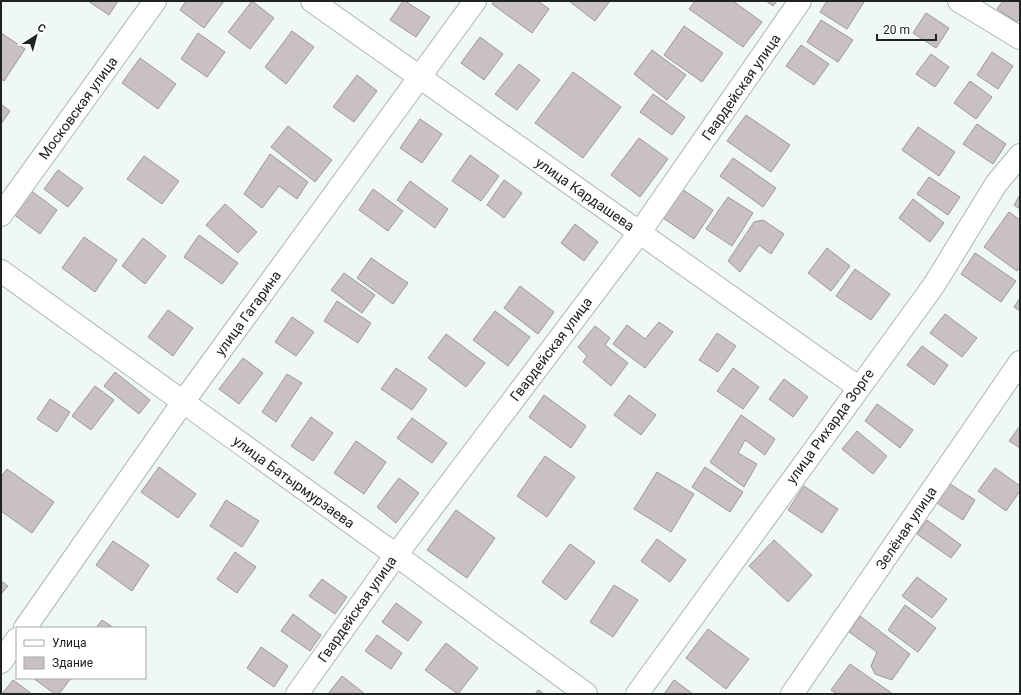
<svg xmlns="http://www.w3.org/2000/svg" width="1021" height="695" viewBox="0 0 1021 695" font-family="Roboto,sans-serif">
	<rect width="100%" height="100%" fill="#eff8f6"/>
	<path fill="#c8c0c2" stroke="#9f9799" d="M88 1H118L109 15Z
		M186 1H224L204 28 180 10Z
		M252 1 274 18 250 49 228 32Z
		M403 1H405L430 17 416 37 390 20Z
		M494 1H538L549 9 532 33 492 4Z
		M569 1H610L595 21Z
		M695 1H733L762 22 743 47 689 9Z
		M766 1H777L773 6Z
		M827 1H863L864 2 847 29 820 12Z
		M1003 1H1020V18L1017 22 997 9Z
		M926 13 949 28 936 48 913 33Z
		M821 20 853 40 838 62 807 42Z
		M684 26 723 53 702 82 664 55Z
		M292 31 314 47 286 84 265 67Z
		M1 33 25 49 4 81 1 79Z
		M198 33 225 52 207 77 181 59Z
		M480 37 503 54 484 80 461 63Z
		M801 45 829 64 814 85 786 66Z
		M652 50 686 75 667 100 634 74Z
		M992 52 1013 66 998 89 977 75Z
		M931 54 949 67 935 87 916 74Z
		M140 58 176 84 158 109 122 83Z
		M519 64 540 80 517 110 495 94Z
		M573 72 621 107 583 158 535 123Z
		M357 75 377 91 354 122 333 107Z
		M970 81 992 97 976 119 954 103Z
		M653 94 685 117 672 135 640 112Z
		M1 104 10 111 1 124Z
		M746 115 790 145 771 172 727 141Z
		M420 119 442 134 422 163 400 148Z
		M977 124 1006 144 993 164 963 144Z
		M288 126 332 160 315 182 271 147Z
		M918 127 955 152 939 176 902 150Z
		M639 138 668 159 640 197 611 175Z
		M270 154 308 182 297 199 279 186 262 208 244 194Z
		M470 155 499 176 481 201 452 181Z
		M144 156 179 181 162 204 127 179Z
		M733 158 776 188 763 207 720 176Z
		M58 170 83 188 68 207 44 189Z
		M929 177 960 197 948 215 917 194Z
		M504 180 522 193 504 218 487 205Z
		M410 181 448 209 435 228 397 200Z
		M679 187 713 210 694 239 660 216Z
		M373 189 403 211 388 231 359 210Z
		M30 190 57 210 40 234 13 214Z
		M1020 195V209L1014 205Z
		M728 197 753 213 732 246 706 229Z
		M913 199 944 223 930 242 899 218Z
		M225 204 257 232 238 253 206 225Z
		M1009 212 1020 220V267L1017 271 984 247Z
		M763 220 784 234 771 254 759 245 740 272 728 261 754 222Z
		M575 224 598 242 584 261 561 243Z
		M199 235 238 263 222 284 184 257Z
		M84 237 117 260 95 292 62 268Z
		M143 238 166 256 145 284 122 266Z
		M827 248 850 266 831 291 808 273Z
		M975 253 1016 281 1001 302 961 274Z
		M371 258 408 283 393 304 357 278Z
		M855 269 890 294 871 320 836 296Z
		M344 273 375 295 362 313 331 290Z
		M520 286 554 312 538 334 504 308Z
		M1020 298V311L1014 307Z
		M337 301 371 323 358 343 324 321Z
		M168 310 193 328 173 356 148 337Z
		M495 311 530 337 508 366 473 340Z
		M945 314 977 338 962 357 930 333Z
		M292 317 314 332 296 356 275 342Z
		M659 322 673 332 645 368 613 344 627 325 645 339Z
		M595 326 610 338 605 345 628 363 611 386 583 362 587 356 578 347Z
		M717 333 736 346 718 372 699 360Z
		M446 334 485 363 466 387 428 358Z
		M922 346 948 365 934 385 907 365Z
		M243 358 263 373 239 404 219 389Z
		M396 368 427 389 412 410 381 389Z
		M733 368 759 387 743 409 717 391Z
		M115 372 150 400 139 414 104 386Z
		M287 374 302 383 276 422 262 412Z
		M784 379 808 397 793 417 769 399Z
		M95 386 114 400 91 430 72 416Z
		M544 395 586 426 571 448 529 417Z
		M629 395 656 415 641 435 614 415Z
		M50 399 70 412 57 432 37 419Z
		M877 404 913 430 900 448 865 421Z
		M741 415 775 439 765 455 745 440 738 453 757 464 744 487 710 462Z
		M311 417 333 433 313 461 291 446Z
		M412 418 447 443 432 463 397 438Z
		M1020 426V448L1009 441Z
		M857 431 887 456 873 474 842 449Z
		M356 441 386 462 364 494 334 473Z
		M545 456 575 477 547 517 517 496Z
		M159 467 196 494 178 518 141 492Z
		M705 467 743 492 730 512 692 487Z
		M995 468 1020 486V491L1006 511 978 491Z
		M7 469 54 502 32 533 1 511V477Z
		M657 472 694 494 671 532 634 509Z
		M399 478 419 493 396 523 377 507Z
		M950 484 975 500 963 520 937 503Z
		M804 486 838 509 822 533 788 510Z
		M226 500 259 521 242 547 210 526Z
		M456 510 495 538 467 578 427 550Z
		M927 520 961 545 951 558 917 534Z
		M657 539 686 560 670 582 641 561Z
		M774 540 812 575 788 602 749 566Z
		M113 541 149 565 132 591 96 565Z
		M570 544 595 562 566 600 542 582Z
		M235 552 256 567 237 593 217 579Z
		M917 577 947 599 932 618 902 596Z
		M322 579 347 597 335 614 309 596Z
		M1 581 8 586 1 594Z
		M614 585 638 600 613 637 590 622Z
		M396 603 422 622 408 641 382 622Z
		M905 605 936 628 918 652 888 630Z
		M293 614 321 635 310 651 281 631Z
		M860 616 910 654 892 680 875 674 871 666 877 652 849 632Z
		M102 620 114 628H96Z
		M708 629 749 659 726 689 686 658Z
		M377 635 402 653 391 669 365 651Z
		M446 643 478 668 458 694 425 670Z
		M261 647 288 666 274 687 247 668Z
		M850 664 893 694H837L831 690Z
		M342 676 365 694H328Z
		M33 678H71L59 694H55Z
		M13 680 32 694H2Z
		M674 680 693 694H664Z
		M538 690 544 694H535Z"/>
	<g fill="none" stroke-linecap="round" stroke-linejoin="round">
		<defs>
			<path id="minor" d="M312 1 858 387
				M959 1 1020 38
				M1 215 155 1
				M25 628 183 402 475 1
				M1 662 17 639
				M297 694 396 555 640 232 800 1
				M637 694 934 285 996 184 1020 155
				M792 694 1020 362"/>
			<path id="tertiary" d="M1 271 396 555 586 694"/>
		</defs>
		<use href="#minor" stroke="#adb5b4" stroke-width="24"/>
		<use href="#tertiary" stroke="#adb5b4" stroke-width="24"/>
		<use href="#minor" stroke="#fff" stroke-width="22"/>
		<use href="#tertiary" stroke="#fff" stroke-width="22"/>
	</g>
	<g text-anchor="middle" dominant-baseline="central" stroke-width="3" stroke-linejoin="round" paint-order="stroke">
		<g font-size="14" fill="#202323" stroke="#fff">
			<text transform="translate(741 87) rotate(-55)">Гвардейская улица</text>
			<text transform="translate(78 108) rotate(-54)">Московская улица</text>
			<text transform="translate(585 194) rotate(35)">улица Кардашева</text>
			<text transform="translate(248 313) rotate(-54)">улица Гагарина</text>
			<text transform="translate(551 349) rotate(-53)">Гвардейская улица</text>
			<text transform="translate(830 426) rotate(-54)">улица Рихарда Зорге</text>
			<text transform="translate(294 482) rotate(36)">улица Батырмурзаева</text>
			<text transform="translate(906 528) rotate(-56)">Зелёная улица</text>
			<text transform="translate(357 609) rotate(-55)">Гвардейская улица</text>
		</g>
	</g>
	<rect width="1021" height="695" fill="none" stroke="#202323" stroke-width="4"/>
	<rect x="16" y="627" width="130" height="52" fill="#ffffff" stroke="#a6a7a7"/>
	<rect x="24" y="640" width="20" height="6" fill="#ffffff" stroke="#a6a7a7"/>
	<text x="52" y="647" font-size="12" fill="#202323">Улица</text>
	<rect x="24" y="657" width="20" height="12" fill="#c8c0c2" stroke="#a6a7a7"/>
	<text x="52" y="667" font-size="12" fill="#202323">Здание</text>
	<g transform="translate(36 36) rotate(36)" stroke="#ffffff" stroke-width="3" paint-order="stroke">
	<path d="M0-3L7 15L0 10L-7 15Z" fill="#202323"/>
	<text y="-6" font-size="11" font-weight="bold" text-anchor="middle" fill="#202323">С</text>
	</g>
	<path d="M877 34v6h59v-6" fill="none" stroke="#202323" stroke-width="2"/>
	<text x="883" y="34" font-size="12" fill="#202323" stroke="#ffffff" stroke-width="3" paint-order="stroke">20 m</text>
</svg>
